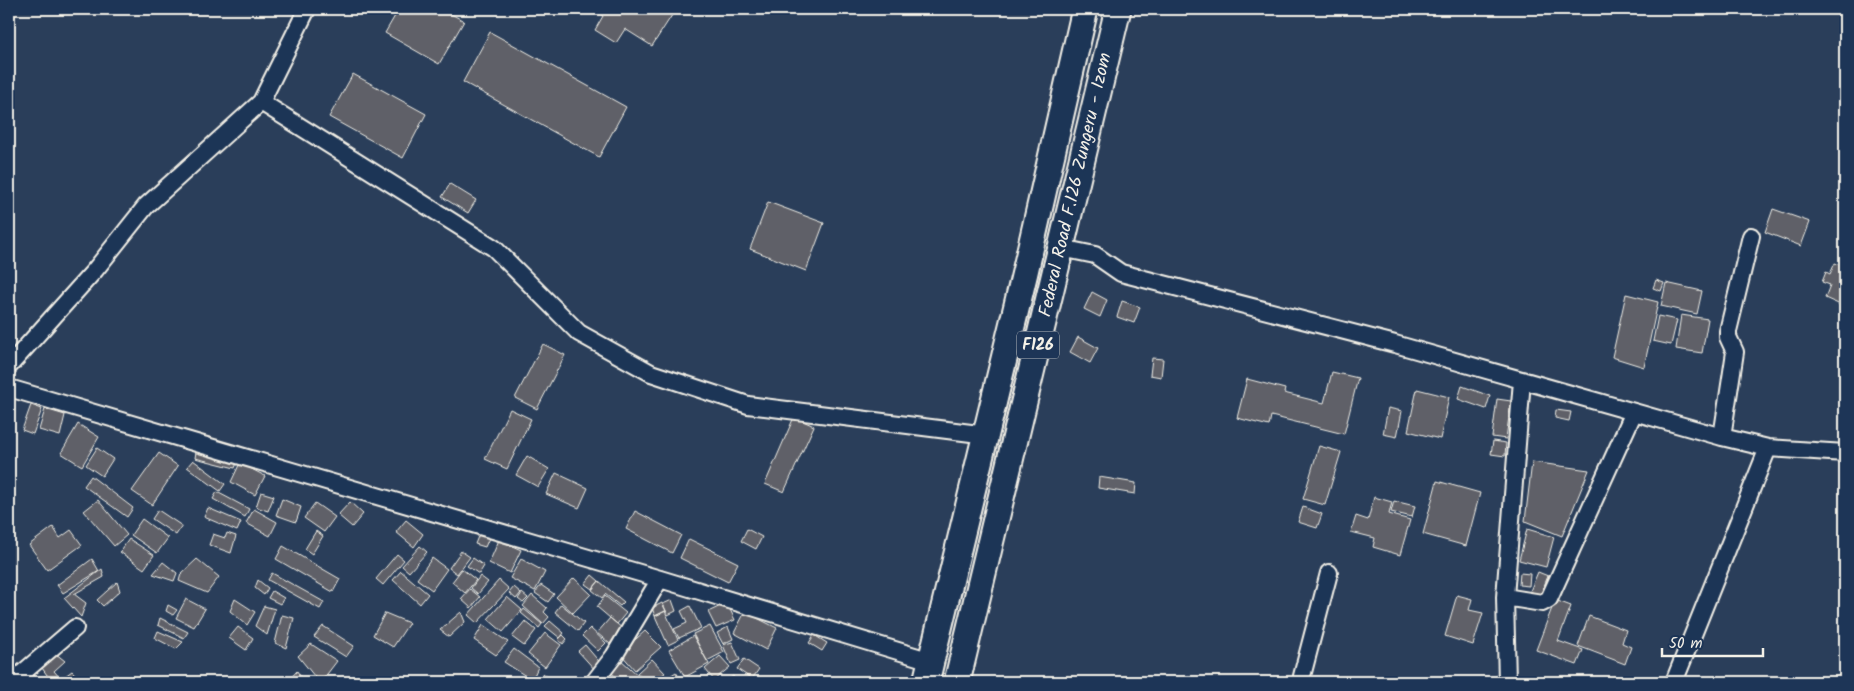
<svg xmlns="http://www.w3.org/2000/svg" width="1854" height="691" viewBox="0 0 1854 691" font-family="Kalam,sans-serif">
	<rect width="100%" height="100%" fill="#2a3e5a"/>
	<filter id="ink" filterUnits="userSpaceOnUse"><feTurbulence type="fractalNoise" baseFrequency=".02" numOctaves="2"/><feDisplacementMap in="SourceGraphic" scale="10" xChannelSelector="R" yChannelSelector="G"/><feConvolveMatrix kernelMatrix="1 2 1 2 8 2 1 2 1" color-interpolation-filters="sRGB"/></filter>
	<g filter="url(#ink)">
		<path fill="#5e6068" stroke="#f4f1e8" d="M399 9H442L464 21 439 64 385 33Z
			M592 9H676L652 46 625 29 616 43 595 30 603 16Z
			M490 32 626 107 599 157 463 82Z
			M353 74 426 114 403 158 329 117Z
			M450 184 476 200 468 213 442 197Z
			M768 202 824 223 806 271 750 249Z
			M1773 209 1810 222 1801 246 1765 232Z
			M1835 263 1845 267V307L1825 298 1830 285 1822 282 1826 272 1830 274Z
			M1656 280 1664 283 1661 291 1653 288Z
			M1666 283 1702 291 1697 314 1661 306Z
			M1092 292 1107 300 1100 317 1084 309Z
			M1626 294 1658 302 1644 367 1612 357Z
			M1122 301 1140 307 1134 323 1117 317Z
			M1681 315 1708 319 1702 353 1676 349Z
			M1658 316 1677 320 1671 345 1653 341Z
			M1078 337 1098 348 1090 363 1070 352Z
			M543 344 565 355 537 409 515 398Z
			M1152 358 1163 359 1161 377 1150 375Z
			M1332 372 1358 378 1344 434 1271 416 1269 426 1237 418 1247 379 1285 389 1284 393 1324 403Z
			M1462 386 1490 396 1486 409 1458 399Z
			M1417 389 1449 397 1440 439 1408 431Z
			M1497 399 1511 401 1506 439 1492 437Z
			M31 405 42 409 33 434 22 430Z
			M1388 408 1402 411 1397 437 1383 434Z
			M45 409 65 415 60 436 39 430Z
			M510 409 531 419 507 469 485 459Z
			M1556 410 1571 412 1569 421 1555 418Z
			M794 417 814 426 784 492 765 484Z
			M78 424 99 437 82 466 61 453Z
			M1493 441 1506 443 1505 456 1491 454Z
			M1319 446 1341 452 1325 505 1303 499Z
			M97 448 113 459 102 476 86 465Z
			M196 452 237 463 235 468 195 458Z
			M159 453 178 466 152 505 132 491Z
			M527 456 549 469 538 487 516 475Z
			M193 460 225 484 220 491 187 467Z
			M1532 462 1589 470 1562 536 1525 521Z
			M240 463 265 476 255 495 231 482Z
			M556 473 588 488 579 508 546 494Z
			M91 476 133 508 127 517 84 486Z
			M1099 477 1136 483 1135 494 1098 488Z
			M1437 481 1480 493 1466 546 1423 534Z
			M217 492 249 509 245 517 213 499Z
			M261 492 274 496 268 511 256 507Z
			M1374 497 1392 502 1389 514 1410 520 1400 555 1373 547 1375 538 1351 532 1356 516 1368 520Z
			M282 499 301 507 296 522 276 515Z
			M98 500 127 535 114 546 84 511Z
			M1394 501 1415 506 1412 517 1391 512Z
			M350 502 363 514 352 527 338 515Z
			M315 503 335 517 324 532 304 518Z
			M1303 507 1322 514 1317 528 1298 522Z
			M208 508 241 522 237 531 204 517Z
			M254 509 277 522 270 536 246 523Z
			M158 510 182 526 176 535 152 519Z
			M635 511 681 535 672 553 626 529Z
			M142 519 168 538 157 553 131 535Z
			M406 520 423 534 414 547 396 532Z
			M53 527 60 538 71 530 82 545 47 570 29 545Z
			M747 529 762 537 756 549 741 541Z
			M1527 529 1554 537 1546 567 1519 560Z
			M316 531 323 536 312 554 305 549Z
			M227 533 236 536 231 553 209 545 213 534 225 538Z
			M479 534 489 538 485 547 475 544Z
			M129 539 154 555 144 569 120 552Z
			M689 539 738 563 728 582 680 558Z
			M499 540 521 550 510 573 489 563Z
			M283 546 340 579 333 592 276 559Z
			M420 546 427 552 409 572 402 566Z
			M461 551 470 557 457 574 449 568Z
			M397 554 404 560 383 585 376 579Z
			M432 558 447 569 432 590 417 579Z
			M473 558 484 566 479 574 467 566Z
			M92 559 99 571 63 593 57 585Z
			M197 559 219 577 207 593 179 581 181 574Z
			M521 559 545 572 535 591 510 578Z
			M163 562 177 573 174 581 153 574Z
			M102 569 104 577 74 594 86 603 81 617 64 598Z
			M462 569 476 580 465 593 452 582Z
			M401 571 428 594 420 604 393 580Z
			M1538 572 1548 576 1540 596 1530 591Z
			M272 573 324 602 320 609 268 580Z
			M1520 573 1530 574 1529 586 1519 585Z
			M592 575 599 581 592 589 585 584Z
			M480 576 488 582 478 594 471 588Z
			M574 578 591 594 573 613 556 597Z
			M258 580 268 588 264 595 255 588Z
			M499 580 509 589 477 623 468 615Z
			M599 581 624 602 620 606 605 594 602 598 592 590Z
			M117 582 120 591 103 606 97 600Z
			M541 585 554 594 548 602 535 593Z
			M514 587 521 593 516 599 509 593Z
			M470 589 480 597 471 608 461 599Z
			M272 591 284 598 280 604 268 598Z
			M522 593 528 598 523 603 518 599Z
			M532 595 547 608 544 612 549 617 543 624 523 606Z
			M1457 595 1472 599 1469 610 1483 613 1473 645 1445 636Z
			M605 596 626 613 617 624 597 607Z
			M507 597 522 610 503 632 488 619Z
			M186 599 205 609 194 627 176 618Z
			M235 599 255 612 247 625 230 611Z
			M672 600 676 611 668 615 663 604Z
			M1555 600 1571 606 1558 641 1583 650 1577 665 1536 650Z
			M662 603 666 611 655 616 652 608Z
			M727 603 735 620 716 628 708 612Z
			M561 604 584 623 578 631 555 612Z
			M168 605 177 610 173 615 166 611Z
			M264 606 275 609 267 635 255 626Z
			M690 606 701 628 679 638 674 629 687 623 681 611Z
			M524 609 542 624 539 628 521 613Z
			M665 611 678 640 668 645 655 616Z
			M461 612 465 622 449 637 440 630Z
			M745 612 777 628 766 650 734 633Z
			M385 613 409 623 393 647 373 635Z
			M282 615 294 618 286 648 275 643Z
			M1589 616 1626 630 1622 643 1631 647 1625 664 1578 646Z
			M160 618 188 632 184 638 158 625Z
			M610 618 623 629 610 644 597 633Z
			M525 621 536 630 524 646 512 637Z
			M550 621 564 633 560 638 545 626Z
			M483 625 508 642 496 655 474 640Z
			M323 626 354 646 346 657 314 637Z
			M710 626 724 652 707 661 693 634Z
			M238 627 253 638 246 650 229 638Z
			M728 627 733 639 723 644 717 633Z
			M590 628 606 643 598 651 582 636Z
			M158 631 183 642 176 649 155 638Z
			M645 631 661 647 635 670 620 653Z
			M545 633 561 645 545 667 528 654Z
			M563 635 567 639 563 644 558 640Z
			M814 635 827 643 822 651 809 643Z
			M693 636 709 664 685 677 669 650Z
			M732 642 740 660 731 664 723 645Z
			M311 644 337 661 321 682H319L298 656Z
			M585 645 602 665 596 671 578 651Z
			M514 649 538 667 532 680 504 662Z
			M55 653 65 661 54 671 61 679 72 671 77 676 71 682H52L42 668Z
			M720 656 730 667 714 680 705 669Z
			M620 659 640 677 635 682H622L609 671Z
			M652 659 665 673 661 676 664 680 662 682H646L637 673Z
			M744 659 759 669 752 679 737 669Z
			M297 671 304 682H287Z
			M676 672 682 682H670L667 678Z
			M543 673 553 682H536Z
			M733 676 738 682H724Z"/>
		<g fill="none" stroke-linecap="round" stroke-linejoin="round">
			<defs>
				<path id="minor" d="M261 102 494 248 579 333 651 373 748 405 987 435
					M1061 248 1095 255 1121 273 1395 344 1722 437 1768 448 1845 453
					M9 366 95 270 146 206 261 102 307 9
					M9 388 660 579 931 661
					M1722 437 1735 352 1728 337V331L1751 236
					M1505 597 1542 603 1549 599 1634 412
					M12 682 75 628
					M594 682 614 656 660 579
					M1303 682 1302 676 1329 573
					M1507 682 1505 597 1522 380
					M1674 682 1768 448"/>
				<path id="primary" d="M926 682 1025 272 1085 9
					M957 682 1118 9"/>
			</defs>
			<use href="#minor" stroke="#f4f1e8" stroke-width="20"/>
			<use href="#primary" stroke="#f4f1e8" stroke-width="29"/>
			<use href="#minor" stroke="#1d3557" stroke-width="16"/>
			<use href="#primary" stroke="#1d3557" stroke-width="25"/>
		</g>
	</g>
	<g text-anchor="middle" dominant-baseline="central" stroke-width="4" stroke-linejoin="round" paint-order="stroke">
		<rect fill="#1d3557" stroke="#b4b9bc" stroke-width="1" x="1017" y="331.5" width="42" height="27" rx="4"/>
		<g font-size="16" font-weight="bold" fill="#f4f1e8">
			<text x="1038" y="345">F126</text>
		</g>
		<g font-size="18" fill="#f4f1e8" stroke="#1d3557">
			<text transform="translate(1076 185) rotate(-77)">Federal Road F.126 Zungeru - Izom</text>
		</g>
	</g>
	<rect width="1854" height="691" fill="none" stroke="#1d3557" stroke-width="30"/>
	<rect x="15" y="15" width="1824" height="661" fill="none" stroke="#f4f1e8" stroke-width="2" filter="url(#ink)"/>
	<path d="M1662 648v8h101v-8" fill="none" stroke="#f4f1e8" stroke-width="2.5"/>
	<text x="1669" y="648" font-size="15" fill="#f4f1e8" stroke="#1d3557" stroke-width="4" paint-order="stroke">50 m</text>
</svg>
